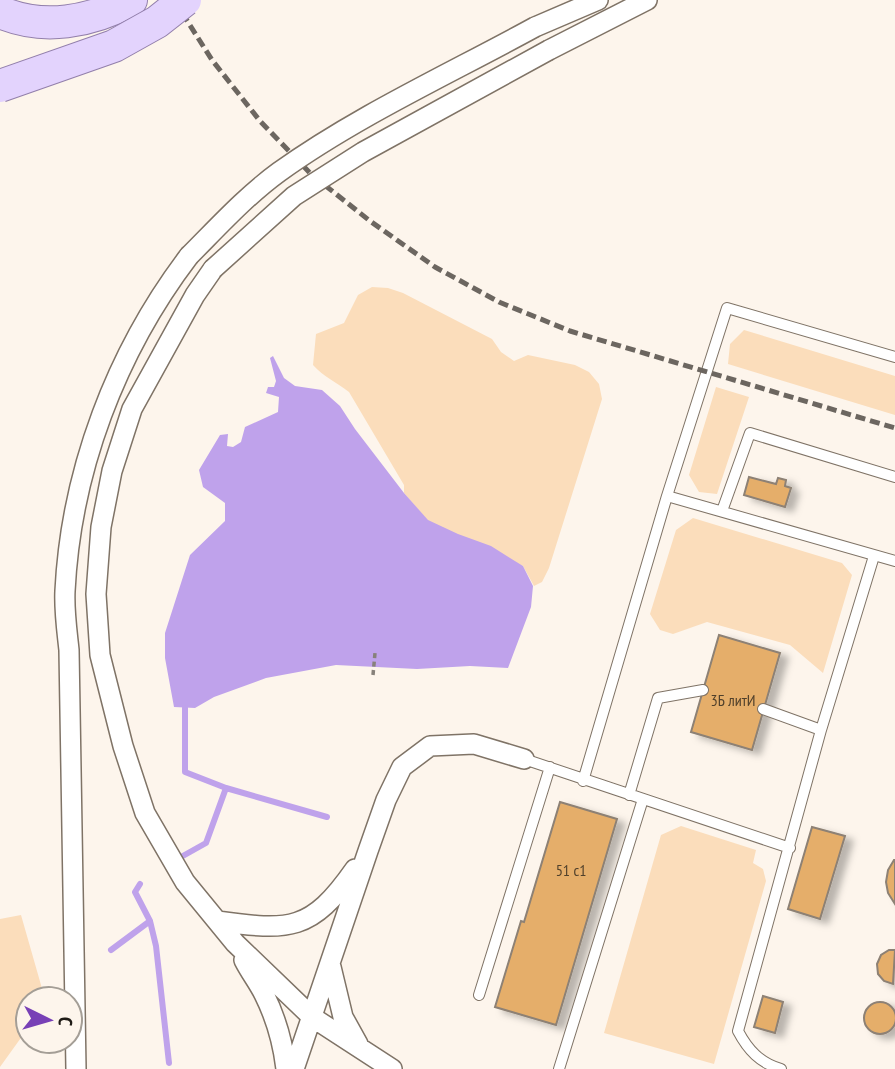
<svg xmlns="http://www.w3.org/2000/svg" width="895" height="1069" viewBox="0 0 895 1069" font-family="'PT Sans Narrow',sans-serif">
	<defs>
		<filter id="shadow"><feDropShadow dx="8" dy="4.5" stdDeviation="3.5" flood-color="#0004"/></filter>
	</defs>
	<rect width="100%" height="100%" fill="#fdf5ec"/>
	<path fill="#fbddbb" d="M372 287 388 288 403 293 492 339 501 352 514 361 528 355 575 365 589 372 599 384 602 399 549 568 542 582 534 586 523 566 428 521 404 493V485L349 392C336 382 324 377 313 365L316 334 344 323 358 295Z
		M744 330 895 376V415L728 364 730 344Z
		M716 387 749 397 717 494 699 492 689 475Z
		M693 518 842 563 852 575 823 673 790 645 707 622 673 634 660 630 650 614 676 530Z
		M681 826 756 850 753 863 763 869 766 881 714 1064 604 1033 661 835Z
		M21 915 45 999H28V1028L0 1067V919Z"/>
	<path fill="#bfa2eb" d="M273 356 284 378 295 386 322 390 340 406 355 429 404 493 428 520 458 534 491 546 523 566 533 586 531 607 508 668 470 666 417 669 336 665 266 678 214 697 195 708 174 707 165 658V633L190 555 225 521V503L203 487 199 470 220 435 228 434 227 446 233 447 241 442 245 427 278 412 279 397 266 393 268 387H274L276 381 270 358Z"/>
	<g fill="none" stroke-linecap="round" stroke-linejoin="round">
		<path stroke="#bfa2eb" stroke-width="6" d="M185 708V772L226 788 327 817
			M181 857 206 843 226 788
			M140 884 135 892 150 921 156 946 169 1063
			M111 950 150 921"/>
	</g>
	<path fill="#e5ae6a" stroke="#8d8174" stroke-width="2" filter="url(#shadow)" d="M749 477 776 484 778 478 786 480 785 486 791 488 785 507 744 495Z
		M719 635 780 653 752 750 691 732Z
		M560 802 617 819 556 1025 495 1007 521 921 524 922Z
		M812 827 845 836 820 919 788 909Z
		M894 860H895V904L888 893 886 882 888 870Z
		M889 950H895L893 984 884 981 878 974 877 964 881 955Z
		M763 996 783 1002 775 1033 754 1027Z
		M864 1018a16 16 0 1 1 32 0a16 16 0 1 1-32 0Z"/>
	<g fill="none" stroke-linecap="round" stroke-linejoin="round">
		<defs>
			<path id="lane" d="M667 496 895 561
				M722 511 750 433 895 477
				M763 709 821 730
				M524 759 790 848
				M583 781 667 496 727 308 895 357
				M629 795 658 698 703 690
				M479 995 550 767
				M559 1069 643 799
				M781 1069C760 1063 748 1050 738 1031L821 730 874 556"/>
			<path id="street" d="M535 27 598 0
				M549 50 647 0
				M213 269 195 295 132 409 112 471 101 527 96 594 100 655 123 746 145 813 185 882 235 943 312 1017 392 1069
				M217 921C290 931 311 932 355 869
				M244 960C250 972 258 982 264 994 276 1018 283 1043 286 1069
				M331 967 343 1017 358 1044
				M76 1069 69 650C67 631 64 611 65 591 71 471 116 352 189 256
				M294 1069 368 851 386 800 402 767 430 746 474 744 524 759"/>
			<path id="primary" d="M0 12C43 31 91 22 131 0"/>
		</defs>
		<use href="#lane" stroke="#7f7366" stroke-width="12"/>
		<use href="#street" stroke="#7f7366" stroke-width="22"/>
		<use href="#primary" stroke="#927fab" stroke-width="34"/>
		<path stroke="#87817a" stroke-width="3.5" stroke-dasharray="5 3.5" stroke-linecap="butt" d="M373 675 375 653"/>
		<use href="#lane" stroke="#fff" stroke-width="10"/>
		<use href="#street" stroke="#fff" stroke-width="19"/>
		<use href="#primary" stroke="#e3d3fd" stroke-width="32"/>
		<path stroke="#6c6660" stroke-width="5" stroke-dasharray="10 5" stroke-linecap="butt" d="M174 0 212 60 260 121 312 175 370 221 435 267 499 302 570 331 895 428"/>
		<defs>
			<path id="street-bridge" d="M189 256C218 227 246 196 279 172 357 116 451 73 535 27
				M213 269 294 196 363 152 549 50"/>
			<path id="primary-bridge" d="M0 86 114 46 157 22 185 0"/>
		</defs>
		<use href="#street-bridge" stroke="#7f7366" stroke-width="22" stroke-linecap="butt"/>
		<use href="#primary-bridge" stroke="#927fab" stroke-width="34" stroke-linecap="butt"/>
		<use href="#street-bridge" stroke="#fff" stroke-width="19"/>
		<use href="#primary-bridge" stroke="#e3d3fd" stroke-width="32"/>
	</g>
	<g text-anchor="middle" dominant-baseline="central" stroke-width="5" stroke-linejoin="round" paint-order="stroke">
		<g font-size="16" fill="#50402b">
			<text x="733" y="700">3Б литИ</text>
			<text x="571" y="870">51 с1</text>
		</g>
	</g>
	<g transform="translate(49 1020) rotate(95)"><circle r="33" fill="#fdf5ec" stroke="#a49e96" stroke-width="2"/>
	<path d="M0-5L12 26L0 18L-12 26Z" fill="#7840b6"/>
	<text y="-10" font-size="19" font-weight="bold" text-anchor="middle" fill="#1f1b16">С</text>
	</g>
</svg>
